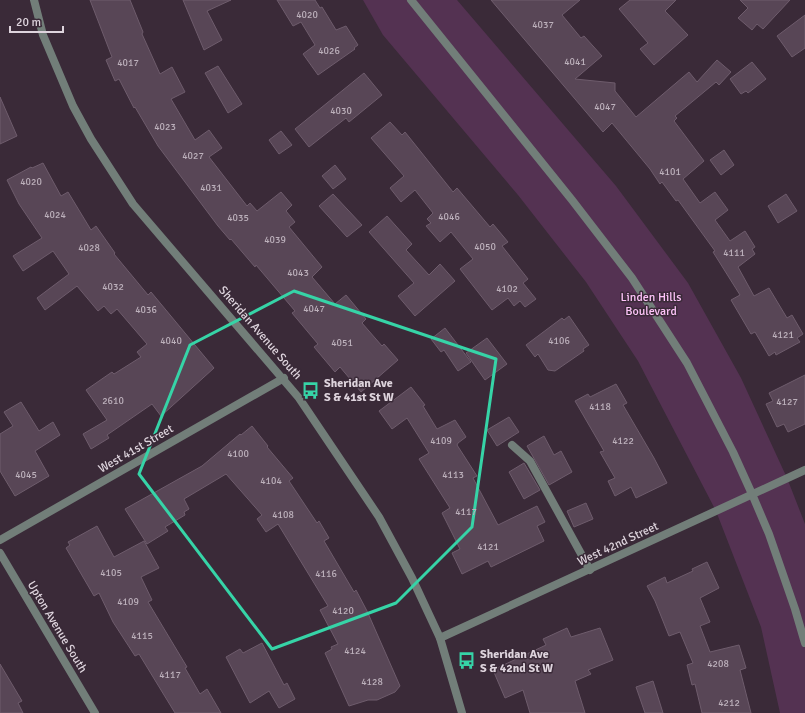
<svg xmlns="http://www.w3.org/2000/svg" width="805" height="713" viewBox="0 0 805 713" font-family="Signika,sans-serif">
	<rect width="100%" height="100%" fill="#3a2a38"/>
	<path fill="#543252" d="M363 0H457L616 186 688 283 741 378 787 478 805 524V713H780L761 627 716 511 638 361 586 282 518 195 383 35Z"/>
	<path fill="#584656" stroke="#6e5c6c" d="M90 0H130L143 32 142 34 160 74 172 67 185 92 171 99 195 140 209 130 222 148 209 157 247 206 250 203 257 211 281 192 292 205 286 211 295 222 289 227 322 267 312 277 335 304 346 295 366 319 362 323 382 346 384 344 398 360 361 392 340 367 335 372 314 347 318 344 292 313 295 311 256 265 255 267 231 239 230 240 218 226 158 146 135 107 134 108 119 79 115 81 106 60 112 57Z
		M183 0H231L207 11 222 40 204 50Z
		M277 0H315L320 8 322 7 336 30 346 26 358 45 354 48 355 49 318 75 303 54 315 45 301 22 293 26Z
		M491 0H580L562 15 581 38 584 36 602 56 575 79 615 83V91L636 117 689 72 697 82 717 60 731 72 719 85 716 82 675 116 677 118 674 121 704 161 683 179 700 203 715 192 728 210 715 220 730 241 745 231 755 247 752 249 755 254 738 267 754 296 769 288 787 318 792 315 803 334 797 338 800 342 776 355 775 352 769 356 755 332 751 334 731 300 740 295 713 252 715 251 678 200 676 201 662 182 660 184 650 169 612 123 603 132Z
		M630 0H676L665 11 688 35 654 65 640 49 648 43 619 9Z
		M740 0H790L763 29 757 24 752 30 738 18 748 8Z
		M805 15V48L792 57 777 36Z
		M752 62 766 79 748 93 746 91 741 94 730 79Z
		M218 66 242 104 228 113 205 73Z
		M364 73 382 95 349 122 346 118 309 147 295 129Z
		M0 97 17 136 0 144Z
		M390 122 402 135 405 132 453 192 457 188 490 227 493 224 508 242 502 246 528 279 523 283 536 299 525 307 520 301 514 306 508 298 492 310 460 269 473 259 451 232 440 242 426 226 431 223 427 219 433 213 415 190 401 202 390 188 404 176 371 138Z
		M281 131 292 145 279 154 269 140Z
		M724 150 734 165 721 175 710 160Z
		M43 163 61 196 68 192 91 230 96 226 115 253 114 254 148 295 151 292 214 368 161 416 152 404 107 435 109 438 91 449 83 434 107 420 86 390 112 372 114 374 141 357 137 352 147 344 117 309 111 314 104 306 98 311 77 286 45 310 37 298 69 274 53 251 23 271 13 256 42 238 19 204 7 180 31 167 32 168Z
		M335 165 346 179 333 189 322 176Z
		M333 194 362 225 347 237 319 206Z
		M786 194 797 211 778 223 768 206Z
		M387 216 412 244 406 250 429 275 440 264 455 281 415 316 398 296 414 283 369 232Z
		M569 316 589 345 583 349 584 351 555 371 548 370 538 354 535 357 526 345 562 318 564 320Z
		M445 328 471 362 458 371 444 350 441 352 431 339Z
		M487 338 507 364 485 380 466 353Z
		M805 375V424L788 432 784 424 777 427 766 404 773 401 769 393Z
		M616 384 627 403 623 405 654 458 667 483 636 498 631 487 615 496 608 481 615 478 600 452 604 451 575 401 588 394 590 397Z
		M411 387 425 405 423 406 437 429 455 420 466 437 458 443 457 445 477 476 473 478 498 525 537 506 545 522 537 526 544 541 491 567 488 561 462 574 452 553 460 549 442 513 450 508 419 459 429 453 407 418 392 429 379 411Z
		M21 402 39 431 53 422 60 435 35 451 49 476 15 496 0 471V434L13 426 4 412Z
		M509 417 519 432 497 446 487 430Z
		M252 426 268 446 267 447 293 478 289 481 317 523 319 521 329 538 324 541 354 592 356 590 367 611 400 686 395 692 377 700H368L349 706 325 653 332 649 331 647 338 644 320 610 328 606 278 524 266 532 257 519 262 515 226 474 184 499 189 509 184 512 185 515 165 527 168 531 147 544 125 509 202 466 240 434 241 435Z
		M544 436 554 455 561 451 572 472 549 485 527 446Z
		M524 463 540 490 524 499 509 472Z
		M586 503 593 519 574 527 567 511Z
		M97 526 114 557 144 541 159 568 141 577 152 600 148 602 187 667 185 668 200 694 207 689 221 713H175L139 654 135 656 113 622 99 593 94 596 66 548 70 545 68 542Z
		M707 562 719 588 700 598 710 622 700 626 710 652 739 645 746 668 740 670 751 713H702L695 684 692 685 687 665 693 663 680 632 669 636 655 601 647 586 665 577 667 583 693 571 692 569Z
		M567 628 571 637 600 628 613 660 588 670 591 674 575 681 585 713H530L523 690 505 698 493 670 546 645 543 639Z
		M262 643 284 685 287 683 295 699 279 708 269 691 250 703 226 657 240 649 243 653Z
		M0 664 22 701 18 703 23 713H0Z
		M653 681 663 713H645L636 687Z"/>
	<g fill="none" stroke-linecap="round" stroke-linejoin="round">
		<path stroke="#727e79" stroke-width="8" d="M512 445 530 461 590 570"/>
		<path stroke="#727e79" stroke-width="8" d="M411 0 572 200 632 278 687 363 733 452 752 494 769 534 795 609 805 643
			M0 540 284 378
			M0 553 95 713
			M440 638 805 470"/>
		<path stroke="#727e79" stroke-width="8" d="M34 0 43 35 73 106 91 139 133 204 299 398 379 517 412 578 440 638 462 713"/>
	</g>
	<path fill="none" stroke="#36d4a7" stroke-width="3" stroke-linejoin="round" d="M294 291 496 359 472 527 396 603 272 649 139 474 190 345Z"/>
	<defs>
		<symbol id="bus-bare" viewBox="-9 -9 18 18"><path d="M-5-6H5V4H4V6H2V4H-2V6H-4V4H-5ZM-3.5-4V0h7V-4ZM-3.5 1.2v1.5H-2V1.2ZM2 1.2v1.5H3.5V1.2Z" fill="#36d4a7" stroke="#3a2a38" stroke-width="2.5" paint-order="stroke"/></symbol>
	</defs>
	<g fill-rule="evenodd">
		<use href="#bus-bare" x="298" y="378" width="25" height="25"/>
		<use href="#bus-bare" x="454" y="648" width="25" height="25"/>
	</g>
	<g text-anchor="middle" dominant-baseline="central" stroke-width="3" stroke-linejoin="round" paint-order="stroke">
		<g font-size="10" fill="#bcb0bb">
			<text x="307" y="15">4020</text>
			<text x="543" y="25">4037</text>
			<text x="329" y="51">4026</text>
			<text x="575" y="62">4041</text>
			<text x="128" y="63">4017</text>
			<text x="605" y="107">4047</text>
			<text x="341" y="111">4030</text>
			<text x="165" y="127">4023</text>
			<text x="193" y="156">4027</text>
			<text x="670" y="172">4101</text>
			<text x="31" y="182">4020</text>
			<text x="211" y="188">4031</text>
			<text x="55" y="215">4024</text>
			<text x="449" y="217">4046</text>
			<text x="238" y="218">4035</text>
			<text x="275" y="240">4039</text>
			<text x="485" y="247">4050</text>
			<text x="89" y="248">4028</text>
			<text x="734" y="253">4111</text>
			<text x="298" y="273">4043</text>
			<text x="113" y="287">4032</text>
			<text x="507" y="289">4102</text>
			<text x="314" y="309">4047</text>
			<text x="146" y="310">4036</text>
			<text x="783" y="335">4121</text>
			<text x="171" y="341">4040</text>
			<text x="559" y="341">4106</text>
			<text x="342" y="343">4051</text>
			<text x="113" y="401">2610</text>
			<text x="787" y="402">4127</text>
			<text x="600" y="407">4118</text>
			<text x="441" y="441">4109</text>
			<text x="623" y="441">4122</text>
			<text x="238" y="454">4100</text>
			<text x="26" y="475">4045</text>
			<text x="453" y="475">4113</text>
			<text x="271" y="481">4104</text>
			<text x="466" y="512">4117</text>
			<text x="283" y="515">4108</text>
			<text x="488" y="547">4121</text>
			<text x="111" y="573">4105</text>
			<text x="326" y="574">4116</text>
			<text x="128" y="602">4109</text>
			<text x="343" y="611">4120</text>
			<text x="142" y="636">4115</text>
			<text x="355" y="651">4124</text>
			<text x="718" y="664">4208</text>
			<text x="170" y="675">4117</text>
			<text x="372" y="682">4128</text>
			<text x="729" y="703">4212</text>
		</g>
		<g font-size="12" fill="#fec4f9" stroke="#3a2a38">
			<text x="651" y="297">Linden Hills<tspan x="651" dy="14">Boulevard</tspan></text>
		</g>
		<g font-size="12" fill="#ded4dd" stroke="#3a2a38">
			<text transform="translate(260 333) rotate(49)">Sheridan Avenue South</text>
			<text transform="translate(136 449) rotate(-30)">West 41st Street</text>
			<text transform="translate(618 544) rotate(-25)">West 42nd Street</text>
			<text transform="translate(57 627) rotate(59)">Upton Avenue South</text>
		</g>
		<g font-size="12" font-weight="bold" fill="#ded4dd" stroke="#3a2a38" text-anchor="start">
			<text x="324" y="383">Sheridan Ave<tspan x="324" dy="14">S &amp; 41st St W</tspan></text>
			<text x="480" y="654">Sheridan Ave<tspan x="480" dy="14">S &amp; 42nd St W</tspan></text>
		</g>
	</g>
	<path d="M10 26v6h53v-6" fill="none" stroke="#ded4dd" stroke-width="2"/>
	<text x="16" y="26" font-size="12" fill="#ded4dd" stroke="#3a2a38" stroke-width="3" paint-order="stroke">20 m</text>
</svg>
